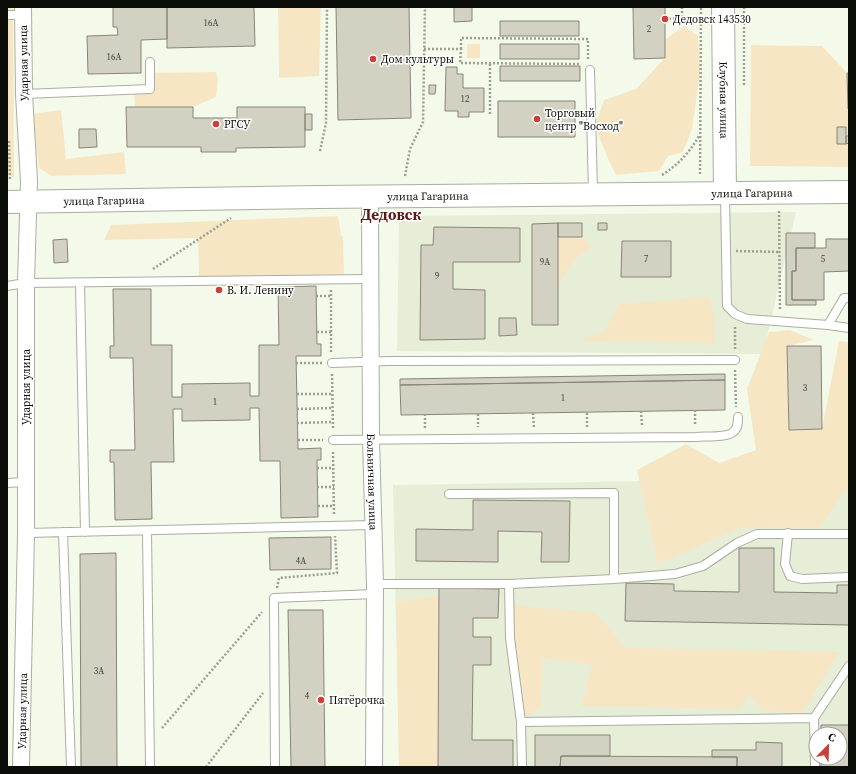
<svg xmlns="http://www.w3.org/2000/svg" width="856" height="774" viewBox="0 0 856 774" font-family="'Source Serif 4',serif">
	<rect width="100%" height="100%" fill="#f4faea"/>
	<path fill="#e6eed8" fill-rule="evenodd" d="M796 212 763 354 397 351 399 216Z
		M849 478V767H399L393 485ZM816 734H840V758H816Z"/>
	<path fill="#f7e6c3" d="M7 7H13L14 177 7 176Z
		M278 7H321L319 76 279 78Z
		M684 26 698 36 700 73 692 129 683 152 668 156 659 171 616 175 609 161 595 126 604 100 636 89 665 58V40Z
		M467 44H480V58H467Z
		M751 45 822 46 847 73 848 109H849V167L750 166Z
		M216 72 218 79 216 97 193 107H135L134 92 150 89V73Z
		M61 110 66 159 124 152 126 174 52 176 39 168 32 114Z
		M338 216 341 236H343L344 274 199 277 198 238 104 240 111 225Z
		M558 237H582L592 246 572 262 558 287Z
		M709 297 714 314V343L578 341 604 332 619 304Z
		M790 330 814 340 787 346 789 430 822 429 839 341 849 342V491H844L821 527 740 528 658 564 637 470 686 444 719 463 756 450 747 389 769 332Z
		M438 596V767H399L396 602Z
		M504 604 596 613 626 648 839 652 802 714 762 710 749 695 740 709 581 706 592 665 543 658 541 707 522 718Z"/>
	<path fill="#d3d2c2" stroke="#868577" d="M113 7H167V39L141 40V73L88 74 87 36 118 35 117 27H113Z
		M167 7H254L255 46 167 48Z
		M336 7H409L411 118 338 120Z
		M454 7H472V21L454 22Z
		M633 7H665V58L634 59Z
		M500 21H579V36H500Z
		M500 44H579V59H500Z
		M500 66H580V81H500Z
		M446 67H457V74H463V88H484V112H469V117H458V111H445Z
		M847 73H849V109H848Z
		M429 85H436L435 94H429Z
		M498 101H575V137H498Z
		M126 107H193V118H237V107H305V147L236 148V152H201V147H127Z
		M305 114H312V130H305Z
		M837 127H846V144H837Z
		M79 129H96L97 147 79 148Z
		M846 136H849V143L846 144Z
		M558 223V325H532V224Z
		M558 223H582V237H558Z
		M598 223H607V230H598Z
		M434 227 520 228V262H453V289L485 290V339L420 340 421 245H433Z
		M786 233H815V248H796V271H792V300H816V305H786Z
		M67 239 68 262 54 263 53 240Z
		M826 239H849V271L824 272V300H792V271H796V248H826Z
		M622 241H671V277H621Z
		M316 286 317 344H321V356H296L298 449 321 448V460H317L318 517 281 518 280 461H260L259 408H250V420L182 421V409H173L174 462H151L152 519 115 520 114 462H110V450H135L133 358H110V346H114L113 289H151V345H172V397H182V384L250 383V396H259V345H279L278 287Z
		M499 318H516L517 335 499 336Z
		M787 346H821L822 429 789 430Z
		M725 374V380L400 385V379Z
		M725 380V410L401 415 400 385Z
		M473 500 570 501 569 562H541L542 532 498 531V562L416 561V529L473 530Z
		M331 537V569L270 570 269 538Z
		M739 548H774V592L837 593V585H849V625L625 621 626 583 674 584V591L739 592Z
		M116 553 117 767H81L80 554Z
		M439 588 499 589 498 618H473V637H491V665H473L472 740H513V767H438Z
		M288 610H323L325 767H291Z
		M821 725H849V767H821V758H840V734H821Z
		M535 735H610V756H561L560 767H535Z
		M756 742 782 743V767H737V757H712V750H756Z
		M561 756 737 757V767H560Z"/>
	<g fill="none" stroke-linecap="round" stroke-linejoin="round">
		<defs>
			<path id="lane" d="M7 15H23
				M590 70 593 193
				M24 94 150 89V62
				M725 195 727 306 735 314 747 319 828 325 844 298H849
				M80 283 85 532
				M7 286 26 283 370 279
				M828 325 849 328
				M332 363 389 361 735 360
				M333 440 696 437C704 436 727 438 733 432 738 429 738 423 738 417
				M7 483 25 482
				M147 531 150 767
				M63 532 71 767
				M26 533 373 525
				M788 533 785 564 790 576 802 579 849 577
				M614 579 675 574 703 566 737 543 757 534H849
				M375 584H509L614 579V493L449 494
				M509 584 510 638 521 722 522 767
				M814 718 815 767
				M521 722 814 718 849 666
				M275 767 274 598 375 594"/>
			<g id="street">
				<path id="s1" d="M370 196 371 439 375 584 374 767"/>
				<path id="s2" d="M21 767 26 533V283L29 181 24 94 23 7"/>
			</g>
			<g id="secondary">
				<path id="s3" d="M723 7 725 193"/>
				<path id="s4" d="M7 202 320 197 849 192"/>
			</g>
		</defs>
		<use href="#lane" stroke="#a9aea0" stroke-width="10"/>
		<use href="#street" stroke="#a9aea0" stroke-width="18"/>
		<use href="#secondary" stroke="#a9aea0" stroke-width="24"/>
		<path stroke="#9a9e93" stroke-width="2.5" stroke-dasharray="2 2" stroke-linecap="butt" d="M682 7V18H700
			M744 7V86
			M665 19 682 18
			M424 49H461L460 63 581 64
			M461 49V38L588 39V59
			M490 114V63
			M9 141 10 181
			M320 151 326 123 327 7
			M700 174 701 7
			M662 175C679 164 689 153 699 136
			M405 176 410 149 423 122 425 7
			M779 211 780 310
			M736 251 780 252
			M153 269 231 218
			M331 290V353
			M316 296H331
			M317 332H331
			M735 349V326
			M296 363H322
			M735 370 736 407
			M332 374 333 429
			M297 394H332
			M297 409 332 408
			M695 410V426
			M641 411 642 426
			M533 413 534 428
			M425 414V428
			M478 414V427
			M297 423 333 422
			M587 427V412
			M298 440H323
			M333 452 334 515
			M317 468H333
			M317 487H334
			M318 506H334
			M277 588 279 578 337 573 335 536
			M162 728 262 612
			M206 767 263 693"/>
		<use href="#lane" stroke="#fff" stroke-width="8"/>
		<use href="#street" stroke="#fff" stroke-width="16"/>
		<use href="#secondary" stroke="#fff" stroke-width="22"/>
	</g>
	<g fill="#cc3e37" stroke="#fff" stroke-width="1.5">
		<circle cx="665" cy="19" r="4"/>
		<circle cx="373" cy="59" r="4"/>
		<circle cx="537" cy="119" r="4"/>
		<circle cx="216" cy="124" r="4"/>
		<circle cx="219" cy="290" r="4"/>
		<circle cx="321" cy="700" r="4"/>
	</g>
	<g text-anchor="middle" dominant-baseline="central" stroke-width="3" stroke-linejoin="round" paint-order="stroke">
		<g font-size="9" fill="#3d3e36">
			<text x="211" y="23">16А</text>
			<text x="649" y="29">2</text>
			<text x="114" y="57">16А</text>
			<text x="465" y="99">12</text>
			<text x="646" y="259">7</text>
			<text x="823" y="259">5</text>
			<text x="545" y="262">9А</text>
			<text x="437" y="276">9</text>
			<text x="805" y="388">3</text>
			<text x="563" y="398">1</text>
			<text x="215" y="402">1</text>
			<text x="301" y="561">4А</text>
			<text x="99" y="671">3А</text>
			<text x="307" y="696">4</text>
		</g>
		<g font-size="11" fill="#0b0d08" stroke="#fff" text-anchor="start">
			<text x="673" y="19">Дедовск 143530</text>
			<text x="381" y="59">Дом культуры</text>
			<text x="545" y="113">Торговый<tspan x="545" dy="13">центр "Восход"</tspan></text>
			<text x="224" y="124">РГСУ</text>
			<text x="227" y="290">В. И. Ленину</text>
			<text x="329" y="700">Пятёрочка</text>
		</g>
		<g font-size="11" fill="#0b0d08" stroke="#fff">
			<text transform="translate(24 63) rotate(-91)">Ударная улица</text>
			<text stroke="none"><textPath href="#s3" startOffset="93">Клубная улица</textPath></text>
			<text stroke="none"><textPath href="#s4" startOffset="745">улица Гагарина</textPath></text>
			<text stroke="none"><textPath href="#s4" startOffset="421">улица Гагарина</textPath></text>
			<text stroke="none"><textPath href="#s4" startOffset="97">улица Гагарина</textPath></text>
			<text transform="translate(26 387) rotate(-90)">Ударная улица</text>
			<text stroke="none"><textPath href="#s1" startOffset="286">Больничная улица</textPath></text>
			<text stroke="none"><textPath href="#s2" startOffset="56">Ударная улица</textPath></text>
		</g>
		<g font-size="15" font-weight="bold" fill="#5e1916" stroke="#fff">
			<text x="391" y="214">Дедовск</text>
		</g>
	</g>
	<rect width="856" height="774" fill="none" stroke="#0b0d08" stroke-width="16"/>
	<g transform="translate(828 746) rotate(23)"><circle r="19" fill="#ffffff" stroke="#9d9e9c"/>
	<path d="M0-3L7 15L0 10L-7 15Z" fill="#cc3e37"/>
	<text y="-6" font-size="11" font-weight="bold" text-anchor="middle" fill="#0b0d08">С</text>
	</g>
</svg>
